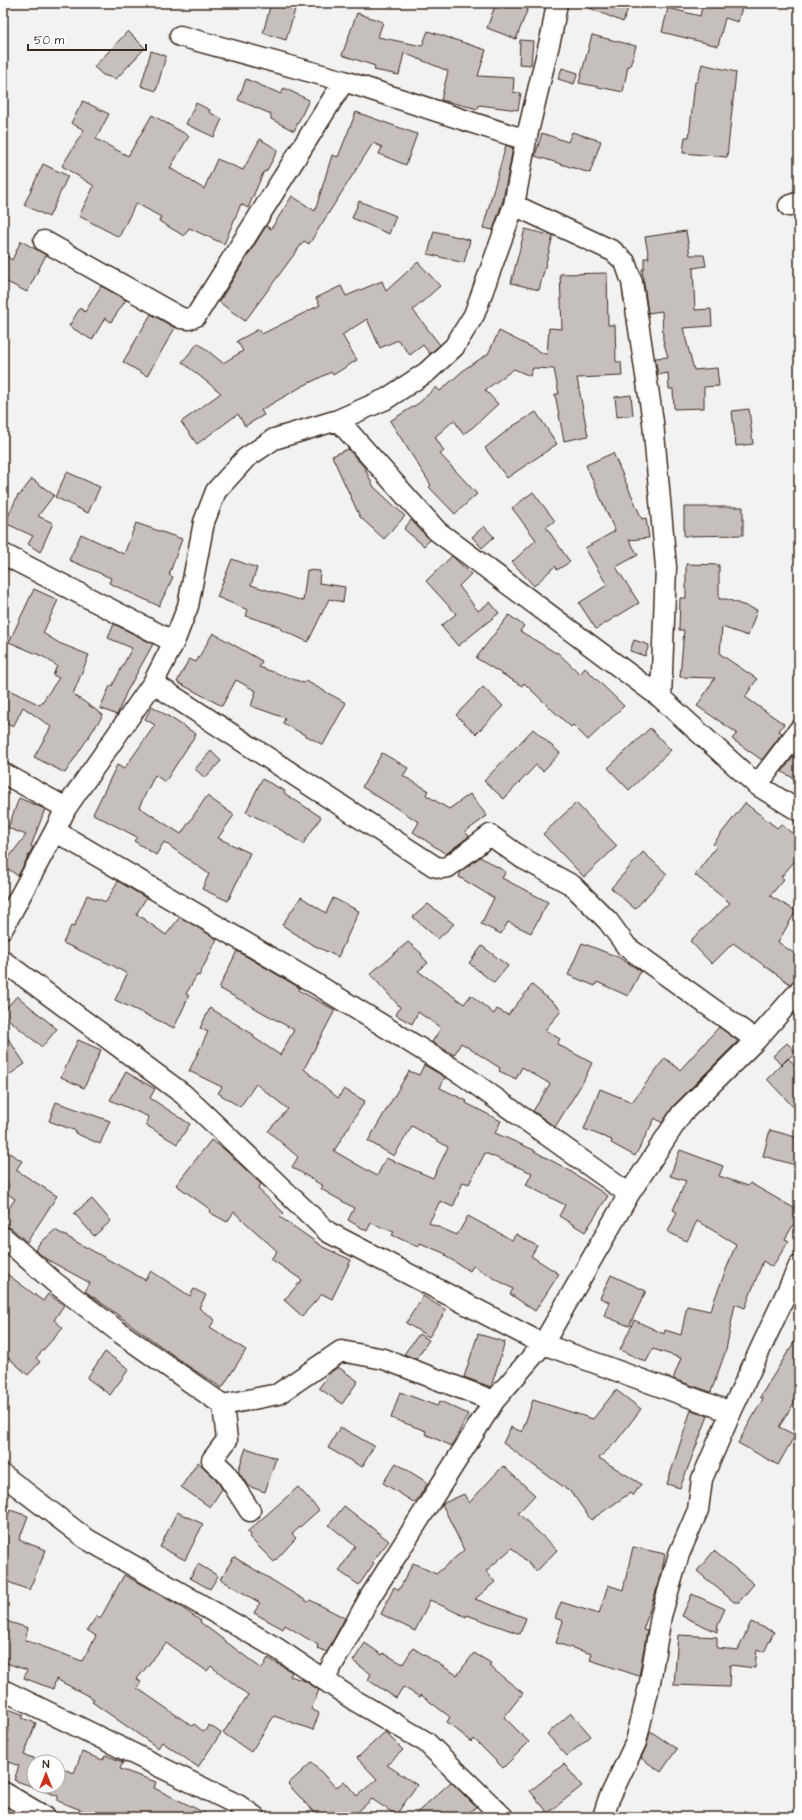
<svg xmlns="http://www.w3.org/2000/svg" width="802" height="1820" viewBox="0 0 802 1820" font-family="'Architects Daughter',sans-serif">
	<rect width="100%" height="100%" fill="#f3f2f2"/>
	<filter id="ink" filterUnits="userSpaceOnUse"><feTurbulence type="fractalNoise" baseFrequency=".025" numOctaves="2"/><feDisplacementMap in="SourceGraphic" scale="8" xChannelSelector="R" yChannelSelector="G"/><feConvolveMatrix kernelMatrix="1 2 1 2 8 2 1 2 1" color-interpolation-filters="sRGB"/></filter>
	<g filter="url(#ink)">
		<path fill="#c6c0bd" stroke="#3b2a1e" d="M271 3H297L286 40 263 33Z
			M496 3H530L516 39 487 28Z
			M578 3H630L623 22Z
			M703 3H743L738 22 725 18 718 46 662 32 668 8 700 16Z
			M357 13 383 22 378 37 422 46 428 31 486 50 478 76 514 78 513 92 521 93 518 110 479 105 478 109 441 100 448 71 404 53 399 75 374 70 375 66 342 55Z
			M128 31 145 48 116 79 103 75 94 67Z
			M592 35 636 46 630 66H628L623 92 579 83Z
			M520 40 533 41 531 65 519 64Z
			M151 51 166 56 156 91 141 86Z
			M702 64 736 72 727 157 683 153 685 137H689L695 82H697Z
			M562 68 578 73 574 84 558 79Z
			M246 79 281 94 284 88 309 100 294 131 271 119V114L238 100Z
			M83 101 109 114 96 139 128 156 152 115 189 136 170 168 204 189 217 159 243 170 260 139 278 150 266 172 264 171 248 208 241 204 224 244 189 228 184 236 159 221 161 217 136 203 119 237 79 216 94 186 62 166 84 130 71 123Z
			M196 103 210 110 209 112 222 119 214 137 186 124Z
			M356 112 417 134 406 165 379 154 382 147 373 143 309 244 304 241 245 321 219 302 266 226 271 229 292 196 315 211 332 155 338 157Z
			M572 132 601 141 590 173 535 156 542 133 568 142Z
			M506 145 513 148 503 200 493 230 483 228Z
			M43 164 68 176 49 217 24 205Z
			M359 201 396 216 389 234 352 218Z
			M525 229 553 236 539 290 511 283Z
			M434 231 470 240 464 263 428 254Z
			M686 231 690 255H704L706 266 693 268 695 310 711 309 712 326 683 328 694 370 717 368 719 386 704 387V408L674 409 673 389H669L668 373 658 375 655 358 668 357 663 340 662 311 648 313 642 269H644V258H649L645 237Z
			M21 241 46 255 27 292 3 280V253L12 260Z
			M418 262 440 286 413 310 440 345 430 354 423 345 410 355 398 340 380 348 367 319 342 335 357 360 333 375 331 372 301 387 261 410 264 415 245 426 238 414 197 444 181 422 221 393 182 362 198 343 223 363 243 351 237 341 259 329 262 334 320 305 316 298 341 286 346 296 382 281 386 291Z
			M607 273 608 325H615L616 362H621L622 376 577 378 588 436 564 441 555 394H559L554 369 533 368 530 376 514 369 485 390 498 404 472 428 463 434 454 420 435 437 444 451 440 454 477 494 455 514 429 487 431 485 390 421 419 403 436 387 440 391 466 368 488 354 499 331 547 355 549 328 562 329 560 274Z
			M101 286 126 300 111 322 105 318 92 340 69 326 80 308 85 312Z
			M151 314 175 328 147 376 123 362Z
			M631 395 633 415 617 417 615 397Z
			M749 409 753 444 736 446 732 411Z
			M536 412 557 444 507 478 485 448 513 426Z
			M348 449 364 467 374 487 405 516 384 539 360 517 332 456Z
			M613 453 642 519 646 518 649 538 629 540 638 555 616 567 639 603 596 629 579 603 607 585 585 548 615 531 586 465Z
			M67 472 100 487 88 513 55 497Z
			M32 479 54 495 38 516 53 523 40 552 28 544 33 536 5 523 18 495 19 496Z
			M533 492 555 521 546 527 570 562 557 570 555 566 534 586 512 562 536 540 512 508Z
			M684 507H743V535L684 536Z
			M411 520 430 540 424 546 404 529Z
			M136 523 182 539 169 575 173 577 159 606 109 583 111 578 69 560 81 534 124 554Z
			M484 526 494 537 482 548 472 537Z
			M452 556 471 574 459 586 478 611 490 602 499 613 458 646 441 626 456 614 426 581Z
			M232 559 257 568 251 585 303 601 307 570 320 571 319 583 345 587 343 602 329 599 308 642 280 629 281 627 246 616 248 610 217 597Z
			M686 564 719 565V599H726L757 610 748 636 722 627 720 654 757 679 745 697 784 724 779 731 782 733 762 760 732 739 737 733 697 706 715 678 680 677 684 630H679L680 598H686Z
			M34 589 58 600 43 633 59 643 89 655 73 694 103 715 65 773 34 757 51 727 23 707 13 727 3 722V687L40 705 59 678 53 675 57 666 44 657 9 642Z
			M509 615 524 626 520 631 556 653 557 652 580 674 585 668 624 706 588 740 573 725 571 727 550 708 524 683 522 686 476 658Z
			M114 624 153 644 126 693 117 715 100 708 110 686H112L132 648 108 638Z
			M213 633 262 661 259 667 304 683 306 681 346 703 323 745 283 723 285 718 251 706 256 691 236 680 222 706 177 682 189 659 196 662Z
			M634 640 649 645 645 656 630 651Z
			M483 687 503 706 476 734 456 715Z
			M152 706 196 734 165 782 155 775 139 807 181 834 207 796 234 815 218 838 250 853 228 901 202 889 209 874 164 842 156 855 134 841 137 837 93 814 117 765 124 769 155 725 145 719Z
			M650 728 671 750 629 790 608 768Z
			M533 729 560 753 543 771 536 765 504 799 484 781Z
			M799 749V781L782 772Z
			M211 751 221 761 205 778 195 769Z
			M382 753 408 768 403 776 428 790 426 795 449 809 470 794 487 816 465 832 469 836 446 854 413 832 419 822 362 787Z
			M262 779 285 791 284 793 321 817 303 844 276 827 246 812Z
			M19 798 45 809 31 846 33 847 18 876 3 865 26 835 8 828Z
			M576 803 617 846 584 877 543 834Z
			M745 803 777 828 781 824 799 839V856L781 877 784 879 770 896 796 911 778 942 799 957V976L790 984 733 943 712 964 690 941 730 903 695 875 716 847 713 844Z
			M643 852 667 874 635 909 611 888Z
			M480 857 506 872 502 878 548 902 531 933 508 922 501 934 481 924 494 898 459 877 461 871Z
			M118 881 146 898 136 915 145 919V920L166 935 180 917 217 939 199 976 197 975 186 994 189 996 174 1028 115 1000 127 974 112 965 63 943 71 926 74 927 87 895 106 902Z
			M301 897 326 913 333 898 359 911 338 957 311 944 282 925Z
			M428 904 454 924 438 939 413 917Z
			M408 942 422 954 421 955 428 963 418 971 464 1004 471 995 494 1014 497 1009 508 1015 532 985 562 1010 545 1030 560 1039 557 1044 592 1063 583 1082 555 1127 533 1111 550 1084 522 1067 516 1079 499 1071 500 1068 461 1043 454 1055 432 1042 441 1028 418 1012 412 1024 396 1015 400 1007 370 974Z
			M582 943 618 957 641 971 628 996 597 982 595 986 568 975Z
			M482 946 508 966 494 983 469 963Z
			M237 951 300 988 298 990 335 1010 304 1069 338 1098 344 1089 365 1101 334 1151 377 1176 386 1158 433 1178 448 1147 412 1126 394 1156 368 1141 409 1071 419 1075 424 1065 445 1077 440 1088 467 1101 466 1103 501 1121 495 1133 534 1150V1151L567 1169 608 1196 585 1232 559 1216 565 1205 526 1185 532 1173 485 1153 469 1184 463 1182 453 1207 440 1201 429 1223 457 1235 468 1216 512 1240 516 1234 537 1246 531 1256 559 1274 535 1311 510 1294 513 1289 473 1266 470 1271 445 1256 446 1254 420 1243 418 1247 392 1235 394 1232 371 1223 367 1231 348 1220 354 1208 321 1189 323 1186 292 1167 298 1157 268 1131 288 1109 256 1084 240 1107 218 1093 222 1087 189 1071 208 1032 200 1028 210 1008 254 1035 253 1037 280 1055 294 1030 219 988Z
			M17 996 57 1029 42 1047 3 1015V1012Z
			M719 1027 738 1041 674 1105 662 1123 655 1118 635 1156 611 1143 612 1140 584 1129 600 1089 632 1102 665 1058 680 1070Z
			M3 1031 25 1064 3 1079Z
			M78 1040 101 1050 84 1088 61 1077Z
			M787 1043 796 1052 781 1065 773 1056Z
			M788 1058 799 1069V1113L767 1079Z
			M126 1072 155 1089 150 1098 190 1124 177 1144 146 1125 149 1117 110 1100Z
			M56 1102 110 1121 100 1144 75 1133 76 1131 49 1121Z
			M770 1130 799 1138V1166L763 1156Z
			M211 1140 224 1149 261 1184 258 1189 284 1213 280 1217 323 1247 351 1260 332 1299 322 1294 302 1316 284 1300 302 1280 271 1259 277 1251 234 1212 227 1222 209 1212 211 1210 176 1185Z
			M3 1149 22 1161 16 1170 57 1196 27 1242 11 1228 3 1226V1217L15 1199 4 1191 9 1185 7 1183 3 1189Z
			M680 1150 723 1166 719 1176 748 1186 750 1183 799 1211V1215L785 1239 789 1241 772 1267 763 1261 745 1308 735 1304 726 1350 711 1392 673 1379 681 1358 653 1349 646 1362 620 1350 634 1320 664 1334 665 1330 681 1335 687 1306 710 1311 736 1244 697 1221 687 1241 668 1232 677 1212 673 1210 686 1181 670 1176Z
			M92 1199 111 1221 94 1236 74 1213Z
			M55 1230 145 1280 151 1271 190 1296 194 1289 206 1295 199 1308 215 1320 210 1327 246 1350 222 1388 188 1366 85 1291 90 1283 46 1259 35 1250 38 1245Z
			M3 1271 43 1301 48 1294 64 1305 54 1320 63 1328 36 1358 40 1362 28 1375 3 1353Z
			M611 1275 646 1291 629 1326 604 1316 609 1302 600 1298Z
			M423 1296 446 1310 429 1337 406 1323Z
			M419 1334 429 1340 416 1359 404 1354Z
			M478 1334 505 1342 491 1387 464 1377Z
			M799 1334V1395L779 1427 795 1435 778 1465 738 1443 763 1399 760 1397Z
			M105 1352 129 1369 110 1395 87 1378Z
			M338 1367 358 1381 342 1404 319 1388 330 1373Z
			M616 1390 641 1409 615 1443 599 1458 641 1484 633 1496 630 1493 591 1520 572 1493 503 1443 511 1427 522 1432 533 1400 593 1419Z
			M400 1392 437 1406 440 1401 468 1414 452 1446 425 1434 426 1431 391 1418Z
			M691 1410 708 1416 680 1488 667 1484Z
			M340 1427 374 1446 362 1467 328 1448Z
			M246 1448 276 1458 265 1492 248 1486 238 1471Z
			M198 1462 216 1479 222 1489 210 1507 181 1487Z
			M396 1463 428 1483 415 1503 383 1483Z
			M503 1466 535 1495 518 1513 557 1550 537 1571 512 1548 486 1571 495 1582 475 1599 526 1618 520 1634 467 1615 466 1617 430 1600 415 1631 381 1614 394 1587 399 1590 413 1563 436 1574 464 1550 442 1504 464 1494 469 1503Z
			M298 1487 319 1510 292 1534 296 1538 274 1562 249 1537 251 1534 247 1532Z
			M344 1506 389 1541 372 1562 374 1563 359 1585 339 1571 355 1546 329 1525Z
			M10 1510 28 1516 19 1540 46 1550 29 1590 3 1580V1519L6 1521Z
			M177 1512 203 1524 185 1560 160 1547Z
			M633 1547 665 1554 661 1576 643 1630 647 1631 639 1676 590 1660 592 1654 556 1643 563 1621 555 1618 561 1602 599 1614 608 1585 623 1590Z
			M714 1551 754 1584 739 1602H734L697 1571Z
			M234 1557 308 1602 310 1600 345 1618 327 1652 317 1648 318 1645 285 1625 283 1629 254 1613 260 1603 220 1579Z
			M198 1564 218 1576 210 1589 190 1578Z
			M124 1575 178 1605 201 1621 200 1622 262 1669 268 1658 292 1672 290 1676 305 1681 319 1690 311 1709 319 1713 313 1730 274 1716 251 1752 223 1733 248 1695 211 1666 207 1671 166 1643 137 1679 141 1682 137 1688 192 1726 194 1724 204 1732 209 1725 221 1733 198 1767 162 1742 158 1748 92 1702 94 1699 56 1679 53 1689 24 1678 27 1670 3 1662V1620L28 1628 25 1640 82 1661 96 1636 87 1630 97 1616 100 1619Z
			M692 1594 725 1609 718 1624 717 1632 682 1616Z
			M751 1622 774 1632 764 1652 757 1649 755 1668 730 1665 729 1687 674 1685 678 1635 717 1637V1648L738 1650Z
			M365 1643 382 1655 383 1653 403 1664 413 1648 457 1675 474 1653 491 1663 489 1666 523 1693 504 1717 529 1742 503 1768 474 1739 472 1742 447 1722 450 1717 421 1695 420 1697 403 1687 396 1698 368 1680 371 1674 353 1661Z
			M3 1707 24 1715 22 1718 36 1723 24 1755 34 1758V1786H58V1767L74 1773 82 1752 103 1760 105 1755 123 1762 120 1769 156 1782 154 1788 213 1817H99L58 1801V1796L14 1780 19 1766 3 1760Z
			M571 1713 591 1736 567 1756 547 1734Z
			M650 1731 677 1749 661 1772 641 1758 647 1745Z
			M385 1732 403 1750 387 1765 417 1785 396 1815 372 1799 352 1817H318L288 1784 312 1762 336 1788 344 1781 357 1796 377 1779 357 1758Z
			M564 1764 582 1786 548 1813 530 1791Z
			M451 1782 476 1807 464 1817H412Z"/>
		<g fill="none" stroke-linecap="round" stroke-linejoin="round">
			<defs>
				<path id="minor" d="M180 36 344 81 526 140
					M514 205 613 251 625 262 632 282 653 422 666 567 661 698
					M789 206 799 202
					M44 241 181 318 189 319 196 316 344 81
					M338 420 437 531 661 698 757 785 799 811
					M3 554 174 642
					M153 683 434 866 441 868 448 867 490 835 522 858 572 885 608 921 627 947 756 1040
					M3 773 66 808
					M757 785 799 730
					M55 831 316 984 463 1075 629 1194
					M3 928 55 831 66 808 153 683 174 642 188 606 204 522 216 491 246 458 274 439 338 420 386 399 427 372 454 347 474 315 514 205 526 140 552 32 557 3
					M3 961 183 1094 328 1232 543 1344 731 1412
					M3 1237 54 1282 119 1332 223 1405 227 1440 212 1460 225 1472 250 1511
					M223 1405 278 1394 341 1351 384 1359 494 1401
					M3 1475 85 1538 278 1649 354 1700 426 1742 503 1817
					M324 1680 370 1597 494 1401 543 1344 629 1194 682 1113 756 1040 799 991
					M3 1690 238 1805 255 1817
					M3 1792 45 1817
					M603 1817 608 1801 636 1742 650 1682 661 1616 679 1554 698 1510 702 1479 731 1412 799 1266"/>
			</defs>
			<use href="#minor" stroke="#3b2a1e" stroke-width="23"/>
			<use href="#minor" stroke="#fff" stroke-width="20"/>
		</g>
	</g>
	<rect width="802" height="1820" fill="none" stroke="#fff" stroke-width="16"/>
	<rect x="8" y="8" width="786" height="1804" fill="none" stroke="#3b2a1e" stroke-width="1.5" filter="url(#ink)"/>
	<g transform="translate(46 1774)"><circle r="19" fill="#ffffff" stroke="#b1aaa5"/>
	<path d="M0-3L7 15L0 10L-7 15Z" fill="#c8321e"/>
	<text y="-6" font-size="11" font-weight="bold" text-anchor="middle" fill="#3b2a1e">N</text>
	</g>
	<path d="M28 44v6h118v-6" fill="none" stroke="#3b2a1e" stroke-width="2"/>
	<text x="34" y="44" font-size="12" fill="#3b2a1e" stroke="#ffffff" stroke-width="3" paint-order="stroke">50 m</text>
</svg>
